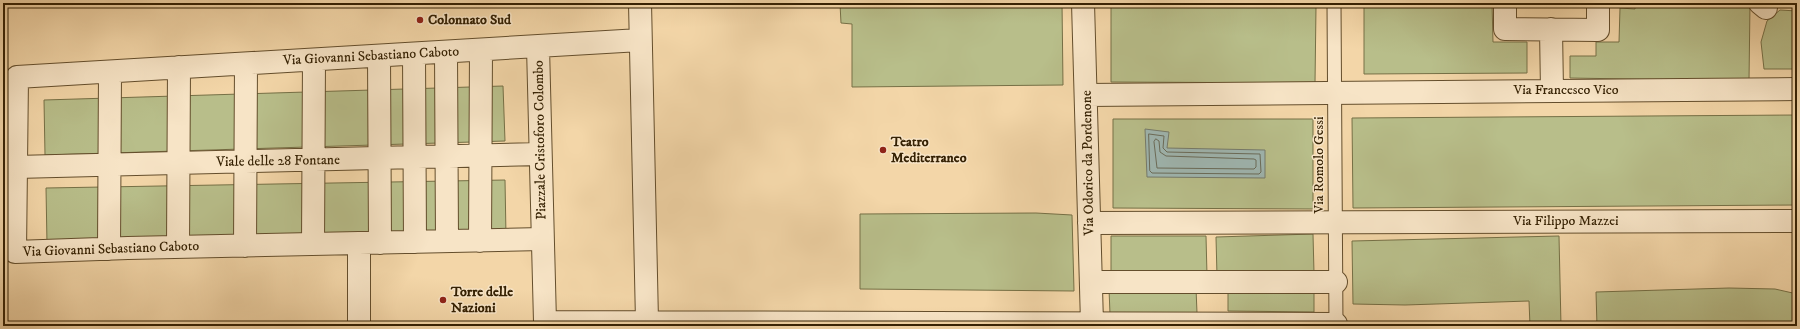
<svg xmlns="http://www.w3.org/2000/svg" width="1800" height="329" viewBox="0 0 1800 329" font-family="'IM FELL DW Pica',serif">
	<rect width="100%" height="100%" fill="#f3d6a8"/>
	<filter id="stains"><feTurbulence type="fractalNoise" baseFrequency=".005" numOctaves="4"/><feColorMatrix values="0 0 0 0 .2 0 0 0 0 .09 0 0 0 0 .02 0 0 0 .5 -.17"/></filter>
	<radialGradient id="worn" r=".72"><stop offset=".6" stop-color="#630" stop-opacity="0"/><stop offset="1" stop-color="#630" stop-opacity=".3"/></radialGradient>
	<path fill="#b8be8a" stroke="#767046" d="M1062 3 1063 85 852 87V24L841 23 840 4Z
		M1492 3 1493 42H1527V73L1364 74V4Z
		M1635 3H1750L1749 81 1570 78V56H1596V42H1619L1620 8 1635 9Z
		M1111 6 1316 7 1315 83 1111 82Z
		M1780 10 1797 11V69H1764L1761 42 1767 21Z
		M503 86 505 141 45 155 44 100Z
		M1797 115V205L1353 208 1352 118Z
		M1113 119H1313V209L1113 208Z
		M505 180 506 236 47 244 46 188Z
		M1036 213 1072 215 1074 291 860 289V214Z
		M1313 234 1314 273 1217 276 1216 237Z
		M1111 236H1206L1207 275H1111Z
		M1559 236 1561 326H1530L1529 301 1405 305 1353 304 1352 241Z
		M1228 285 1314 286V312L1228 311Z
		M1196 288 1197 313 1110 314 1109 289Z
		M1729 288 1775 289 1797 294V326H1597L1596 292Z"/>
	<path fill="#9fb7b2" stroke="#757b6c" d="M1145 129 1169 132 1167 148 1265 150V178L1147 177Z"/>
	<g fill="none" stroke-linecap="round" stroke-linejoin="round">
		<path stroke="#6a6c5a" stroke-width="1" d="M1149 134 1164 136 1163 148 1167 152 1260 154 1261 172 1259 174 1152 173 1150 171Z
			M1156 139 1159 141 1160 152 1166 156 1254 159 1256 160V167L1254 169 1157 168 1154 142Z"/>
		<defs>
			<path id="lane" d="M1334 3 1336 326"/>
			<path id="street" d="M640 3 647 321
				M1083 3 1092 323
				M1505 3V29L1598 30V3
				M1760 3 1766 8
				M1551 29 1552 91
				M538 47 545 322 1336 324
				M446 52 447 241
				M414 54 415 242
				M379 56 380 243
				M1086 95 1797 89
				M16 167 540 154
				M1089 223 1797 221
				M542 239 128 248 15 252 17 77 640 40
				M480 241 481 50
				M359 243V326
				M313 244 314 60
				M245 246 246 64
				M178 247 179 67
				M109 249 110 72
				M1091 282H1336"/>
		</defs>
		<use href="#lane" stroke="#644e2c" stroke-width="15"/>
		<use href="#street" stroke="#644e2c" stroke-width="24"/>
		<use href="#lane" stroke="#f7e4c6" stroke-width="13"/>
		<use href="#street" stroke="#f7e4c6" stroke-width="22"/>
	</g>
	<g fill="#8f2418" stroke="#f7e4c6" stroke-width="1.5">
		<circle cx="420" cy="20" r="4"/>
		<circle cx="883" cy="150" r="4"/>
		<circle cx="443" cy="300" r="4"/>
	</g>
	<g text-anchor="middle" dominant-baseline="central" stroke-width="3" stroke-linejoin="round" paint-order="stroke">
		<g font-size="14" font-weight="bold" fill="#352103" stroke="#f7e4c6" text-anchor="start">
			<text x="428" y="20">Colonnato Sud</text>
			<text x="891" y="142">Teatro<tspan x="891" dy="16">Mediterraneo</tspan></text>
			<text x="451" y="292">Torre delle<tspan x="451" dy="16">Nazioni</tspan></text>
		</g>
		<g font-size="14" fill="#352103" stroke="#f7e4c6">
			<text transform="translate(371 56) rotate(-3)">Via Giovanni Sebastiano Caboto</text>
			<text x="1566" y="90">Via Francesco Vico</text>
			<text transform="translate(540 140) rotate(-91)">Piazzale Cristoforo Colombo</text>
			<text transform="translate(278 161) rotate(-1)">Viale delle 28 Fontane</text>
			<text transform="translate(1088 163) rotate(-91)">Via Odorico da Pordenone</text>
			<text transform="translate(1319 165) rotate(-90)">Via Romolo Gessi</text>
			<text x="1566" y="221">Via Filippo Mazzei</text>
			<text transform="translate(111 249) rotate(-2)">Via Giovanni Sebastiano Caboto</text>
		</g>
	</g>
	<rect width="1800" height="329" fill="none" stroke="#f3d6a8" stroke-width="16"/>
	<rect x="4" y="4" width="1792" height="321" fill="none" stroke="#352103" stroke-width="2"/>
	<rect x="8" y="8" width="1784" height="313" fill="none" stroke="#352103"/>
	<rect width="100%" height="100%" filter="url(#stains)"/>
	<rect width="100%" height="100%" fill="url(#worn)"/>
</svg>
